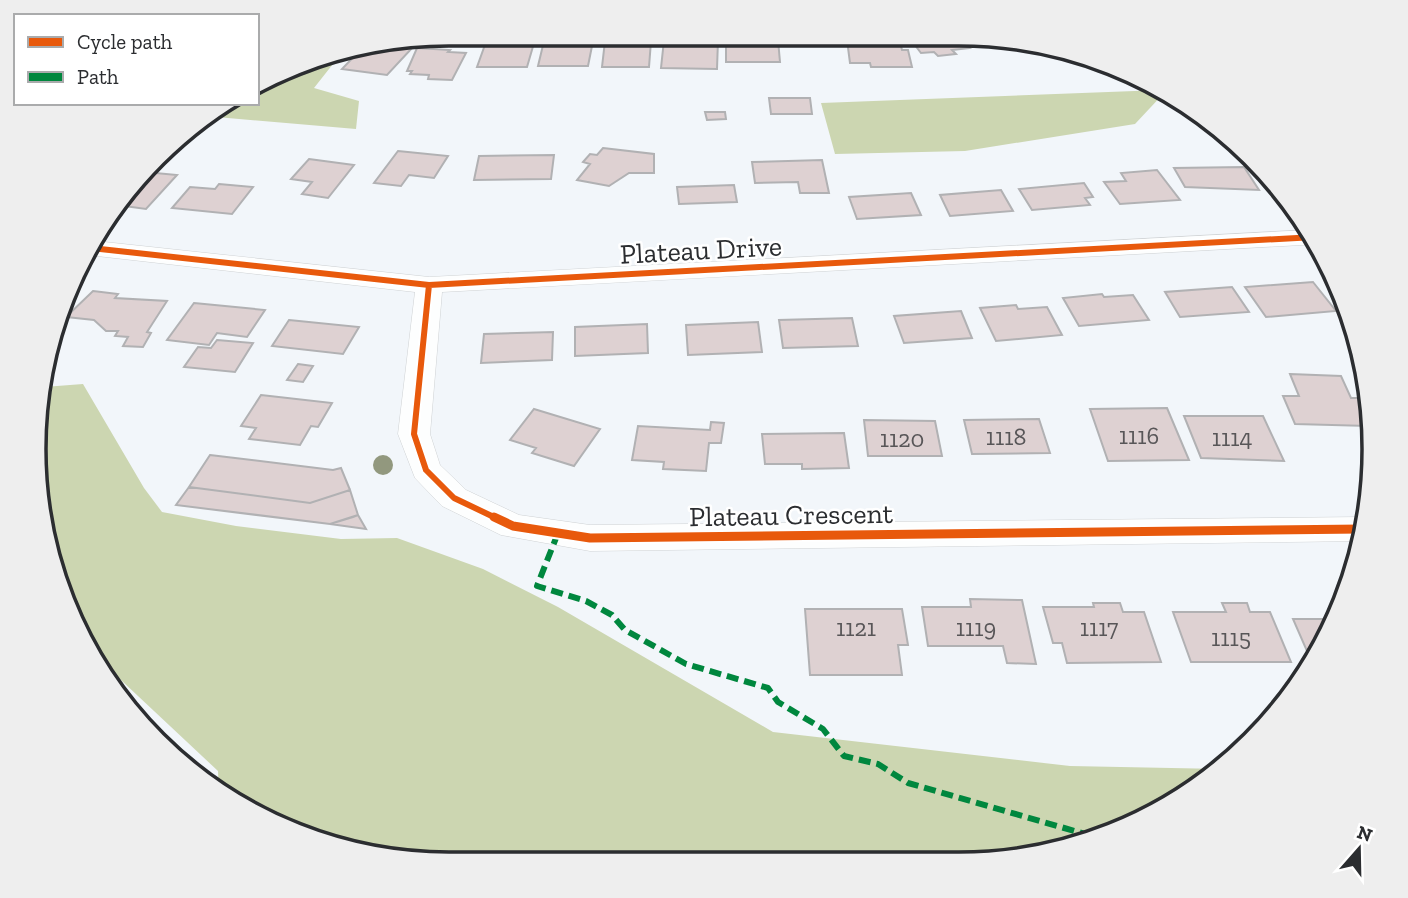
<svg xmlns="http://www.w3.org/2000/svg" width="1408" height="898" viewBox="0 0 1408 898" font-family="'Zilla Slab',serif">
	<rect width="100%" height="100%" fill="#f2f6fa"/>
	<path fill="#ccd6b1" d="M344 50 314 88 359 101 356 129 205 116 218 103H257V84L316 55Z
		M1161 90 1165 92 1135 124 965 151 835 154 821 103Z
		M83 384 144 488 162 512 236 526 341 539 397 538 483 569 558 607 773 732 1070 766 1222 769 1212 779 1143 822 987 864 395 861 290 833 219 792 218 771 90 651 48 557 33 449 44 387Z"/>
	<path fill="#ded1d2" stroke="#b1b1b3" stroke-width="2" d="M908 36H961L970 48 952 50 956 54 938 56 934 52 921 53Z
		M975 37H1015L982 43Z
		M726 39 778 40 780 62H726Z
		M664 40H718L717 69 661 68Z
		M847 40 900 42 902 50H908L912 67H871L870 63H850Z
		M544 41H593L588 66H538Z
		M605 41H651L649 67H602Z
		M486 42 534 43 527 67H477Z
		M387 44 413 47 387 75 342 69 363 47Z
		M417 48 450 50 448 52 466 53 452 80 428 79 429 75 410 74 412 71H407Z
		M769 98H810L812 114H771Z
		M705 112H725L726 119 707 120Z
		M603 148 654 154V173H629L609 186 577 180 590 164 583 162 590 154 597 155Z
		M398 151 448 156 434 178 409 175 401 186 374 183Z
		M554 155 551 179 474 180 479 156Z
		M309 159 354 165 328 198 302 194 312 182 291 179Z
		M822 160 829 193H800L798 182 755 183 752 162Z
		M1244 167 1259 190 1185 187 1174 168Z
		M1157 170 1180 200 1120 204 1104 182 1126 181 1121 173Z
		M145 172 177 175 146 209 117 205 123 199 118 198 119 196Z
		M1084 183 1093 197 1085 198 1090 205 1032 210 1019 189Z
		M219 184 253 187 232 214 172 208 190 187 215 189Z
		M734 185 737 202 679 204 677 187Z
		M1001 190 1013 211 950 216 940 195Z
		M911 193 921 215 857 219 849 197Z
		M1313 282 1336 311 1266 317 1245 287Z
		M1232 287 1249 312 1180 317 1165 292Z
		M93 291 118 294 115 298 167 301 147 332 151 333 143 347 123 346 128 337 115 336 118 331H106L94 320 66 317Z
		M1102 294 1104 297 1133 295 1149 320 1079 326 1063 298Z
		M194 303 265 310 247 337 217 333 209 345 167 340Z
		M1016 305 1018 309 1047 307 1062 335 996 341 980 308Z
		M961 311 972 338 904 343 894 316Z
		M852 318 858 346 783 348 779 320Z
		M289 320 359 327 343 354 272 346Z
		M758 322 762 352 688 355 686 325Z
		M647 324 648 353 575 356V327Z
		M553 332 552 360 481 363 484 334Z
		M217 340 253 343 235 372 184 367 198 347 211 348Z
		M298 364 313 366 303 382 287 380Z
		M1290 374 1341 376 1351 398H1362L1370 413 1362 414 1368 426 1295 424 1283 396H1299Z
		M261 395 332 403 318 427 311 426 300 445 249 439 256 428 241 426Z
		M1167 408 1189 460 1108 461 1090 409Z
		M534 409 600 429 574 466 532 453 536 448 510 440Z
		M1184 416H1263L1284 461 1201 458Z
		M1039 419 1050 453 972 454 964 420Z
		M864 420 935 421 942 456H868Z
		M711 422 724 423 721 443H709L706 471 663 469 664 462 632 460 638 426 710 430Z
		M844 433 849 468 802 469V464H765L762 434Z
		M210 455 333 470 341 468 350 490 310 503 189 487Z
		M189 487 310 503 350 490 358 515 330 524 176 505Z
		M358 515 366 529 330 524 353 517Z
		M970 599 1022 600 1036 664 1007 663 1003 646H928L922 607H971Z
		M1093 603H1120L1123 612H1144L1161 662 1067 663 1062 643H1053L1043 607H1094Z
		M1222 603H1247L1250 612H1270L1291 662H1191L1173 612H1226Z
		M805 609H902L908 645H898L902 675H810Z
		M1293 619H1330L1310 658Z"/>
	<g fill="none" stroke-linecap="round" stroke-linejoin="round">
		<defs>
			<path id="street" d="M1309 230 1320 244 442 292 430 434 440 465 466 490 519 515 590 525 1362 517V541L590 551 501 535 442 506 415 478 398 434 415 292 88 255 95 241 429 277Z"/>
		</defs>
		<use href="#street" stroke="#cfd2d4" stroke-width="1"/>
		<use href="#street" fill="#fdfefe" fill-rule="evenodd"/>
		<path stroke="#00873e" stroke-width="6" stroke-dasharray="12 6" stroke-linecap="butt" d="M558 533 537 586 586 601 612 615 625 630 686 664 768 688 778 702 823 729 844 756 878 764 908 783 1092 836"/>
		<defs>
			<path id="cycleway-far1" d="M91 248 429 285 1315 237
				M429 285 414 434 426 470 454 498 498 519"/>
			<path id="cycleway" d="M494 517 513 526 590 538 1362 529"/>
		</defs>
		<use href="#cycleway-far1" stroke="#fff" stroke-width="10"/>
		<use href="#cycleway" stroke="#fff" stroke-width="13"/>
		<use href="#cycleway-far1" stroke="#e8590c" stroke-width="6"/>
		<use href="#cycleway" stroke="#e8590c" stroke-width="9"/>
	</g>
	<circle fill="#92987e" cx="383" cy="465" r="10"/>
	<g text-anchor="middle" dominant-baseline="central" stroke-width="5" stroke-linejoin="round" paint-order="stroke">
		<g font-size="24" fill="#585658">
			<text x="1139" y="435">1116</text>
			<text x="1006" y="436">1118</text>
			<text x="1232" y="437">1114</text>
			<text x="902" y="438">1120</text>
			<text x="856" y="627">1121</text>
			<text x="976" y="627">1119</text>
			<text x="1099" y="627">1117</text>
			<text x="1231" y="637">1115</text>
		</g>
		<g font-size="28" fill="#2b2d30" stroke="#fff">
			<text transform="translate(701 250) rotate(-3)">Plateau Drive</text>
			<text transform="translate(791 515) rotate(-1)">Plateau Crescent</text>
		</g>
	</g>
	<path d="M0 0H1408V898H0ZM449 46H959A403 403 0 0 1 1362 449V449A403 403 0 0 1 959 852H449A403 403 0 0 1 46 449V449A403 403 0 0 1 449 46Z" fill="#eee" fill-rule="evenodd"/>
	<path fill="none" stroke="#2b2d30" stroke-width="3.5" d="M449 46H959A403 403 0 0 1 1362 449V449A403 403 0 0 1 959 852H449A403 403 0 0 1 46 449V449A403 403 0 0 1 449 46Z"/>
	<rect x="14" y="14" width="245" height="91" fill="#ffffff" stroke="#aaabac" stroke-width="2"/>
	<rect x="28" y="37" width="35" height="10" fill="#e8590c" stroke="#aaabac" stroke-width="2"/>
	<text x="77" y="49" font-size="21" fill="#2b2d30">Cycle path</text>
	<rect x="28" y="72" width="35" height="10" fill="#00873e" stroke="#aaabac" stroke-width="2"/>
	<text x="77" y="84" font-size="21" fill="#2b2d30">Path</text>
	<g transform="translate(1359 849) rotate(20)" stroke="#ffffff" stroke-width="5" paint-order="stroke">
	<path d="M0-5L12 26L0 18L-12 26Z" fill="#2b2d30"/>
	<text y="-10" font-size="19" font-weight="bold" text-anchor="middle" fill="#2b2d30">N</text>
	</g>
</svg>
